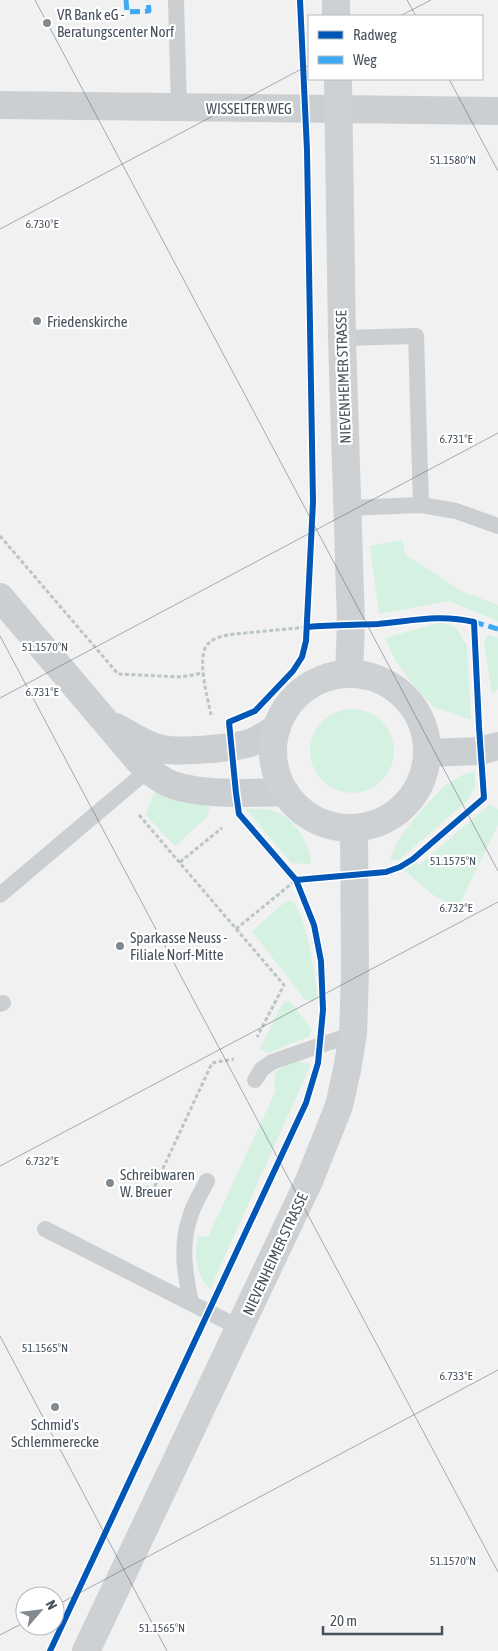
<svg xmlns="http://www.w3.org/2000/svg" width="498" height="1651" viewBox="0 0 498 1651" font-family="'Asap Condensed',sans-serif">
	<rect width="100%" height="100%" fill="#f1f1f1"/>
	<path fill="#d4f1e1" d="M402 540 405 554 461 591 498 605V621L449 601 379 614 370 546Z
		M442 622 456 628 467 646 471 720 434 707 416 688 395 660 385 638Z
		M488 635 498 638V689L492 694 484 642Z
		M310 751a42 42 0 1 1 84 0a42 42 0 1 1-84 0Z
		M475 771V787L468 800 399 860H390L398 840 419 813 444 786 462 775Z
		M154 792 170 798 210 806 207 817 175 846 146 815Z
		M489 805 498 809V825L457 909 432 894 404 870 415 862 419 865Z
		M246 809C255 809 265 808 274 811 294 817 311 844 311 864L291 863Z
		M286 901 294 902C309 928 313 965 318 995L312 1002 304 999 252 931Z
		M285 1001H290L311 1028 310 1036 268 1053 260 1049 281 1006Z
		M296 1061 311 1064 210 1289C195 1275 195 1256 197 1236L208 1237 276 1090 274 1083 276 1071Z"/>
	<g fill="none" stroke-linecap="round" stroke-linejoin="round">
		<path stroke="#bac6c3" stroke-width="3" stroke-dasharray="4 2.5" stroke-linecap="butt" d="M0 536 118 674 181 677 203 673
			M211 715C208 699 195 654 209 643 215 637 226 635 235 634L307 627
			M139 815 284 985 257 1037
			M180 862 222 828
			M236 929 296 880
			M146 1187 153 1190
			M167 1197 153 1190 212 1063 234 1059"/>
		<path stroke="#cccfd2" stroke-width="16" d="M176 0 179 107
			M342 338 416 336 421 505 347 508
			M421 505 456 511 498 526
			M0 895 148 770
			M0 1004 3 1003
			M255 1080 262 1069 272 1062 353 1034
			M45 1229 240 1328
			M191 1303C185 1274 180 1246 190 1217 193 1205 201 1193 207 1181"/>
		<path stroke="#cccfd2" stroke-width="28" d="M0 105 498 111
			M0 597 138 760C146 768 155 776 166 782 194 796 253 793 285 792
			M116 727C131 735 146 746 162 749 179 753 233 748 250 743 260 739 268 733 277 728
			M427 753 480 751 498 746"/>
		<path stroke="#ced1d4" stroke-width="28" d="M336 0V16
			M338 79 342 338 351 624 349 674
			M273 751a77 77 0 1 1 154 0a77 77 0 1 1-154 0Z
			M86 1651 309 1181 339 1106 347 1070 353 1034 355 973 354 828"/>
		<path stroke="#3fa9f5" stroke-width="5" stroke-dasharray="10 5" stroke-linecap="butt" d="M126 0 127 12 149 11 148 0
			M474 622 498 629"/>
		<defs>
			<path id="cycleway" d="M300 0 307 150 313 502 306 641 302 657 293 671 255 711 229 722 236 793 239 814 296 880 386 872 400 867 413 859 484 798 479 727 474 622C440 614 412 621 378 624 354 625 331 625 307 627
				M50 1651 306 1103 318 1063 323 1010 321 961 314 925 296 880"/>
		</defs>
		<use href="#cycleway" stroke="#fff" stroke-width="9"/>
		<use href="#cycleway" stroke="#0057b8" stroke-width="6"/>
	</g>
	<path fill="none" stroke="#47525e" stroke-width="1" stroke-opacity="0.45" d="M35 0 498 871M407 0 416 16M400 16 431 0M449 79 498 171M0 229 309 65M0 636 498 1572M0 698 498 433M0 1166 498 902M0 1336 167 1651M55 1606 498 1370M0 1635 25 1622"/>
	<g fill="#828a91" stroke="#fff" stroke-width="2">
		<circle cx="47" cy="23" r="5"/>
		<circle cx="37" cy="321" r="5"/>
		<circle cx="120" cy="946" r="5"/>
		<circle cx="110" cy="1183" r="5"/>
		<circle cx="55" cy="1407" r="5"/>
	</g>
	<g text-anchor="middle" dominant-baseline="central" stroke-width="4.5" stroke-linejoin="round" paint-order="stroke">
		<g font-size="15" fill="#47525e" stroke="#fff" text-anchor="start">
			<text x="57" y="14">VR Bank eG -<tspan x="57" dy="17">Beratungscenter Norf</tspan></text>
			<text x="47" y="321">Friedenskirche</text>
			<text x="130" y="937">Sparkasse Neuss -<tspan x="130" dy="17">Filiale Norf-Mitte</tspan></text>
			<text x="120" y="1174">Schreibwaren<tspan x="120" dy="17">W. Breuer</tspan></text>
			<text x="55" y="1424" text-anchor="middle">Schmid's<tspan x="55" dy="17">Schlemmerecke</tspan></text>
		</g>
		<g font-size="15" fill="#47525e" stroke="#fff">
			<text x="249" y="108">WISSELTER WEG</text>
			<text transform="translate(343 377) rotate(-92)">NIEVENHEIMER STRASSE</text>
			<text transform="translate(275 1254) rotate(-65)">NIEVENHEIMER STRASSE</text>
		</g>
	</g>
	<g font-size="12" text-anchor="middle" fill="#47525e" stroke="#fff" stroke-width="4.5" stroke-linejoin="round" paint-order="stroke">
		<text x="453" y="164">51.1580°N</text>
		<text x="42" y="228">6.730°E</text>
		<text x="456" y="443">6.731°E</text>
		<text x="45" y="651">51.1570°N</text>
		<text x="42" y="696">6.731°E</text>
		<text x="453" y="865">51.1575°N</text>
		<text x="456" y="912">6.732°E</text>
		<text x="42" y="1165">6.732°E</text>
		<text x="45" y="1352">51.1565°N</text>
		<text x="456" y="1380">6.733°E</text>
		<text x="453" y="1565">51.1570°N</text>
		<text x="162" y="1632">51.1565°N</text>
	</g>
	<rect x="308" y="15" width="175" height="65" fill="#ffffff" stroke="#b5babf"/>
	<rect x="318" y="31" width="25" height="8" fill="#0057b8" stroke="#b5babf"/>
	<text x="353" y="40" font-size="15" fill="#47525e">Radweg</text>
	<rect x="318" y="56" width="25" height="8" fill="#3fa9f5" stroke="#b5babf"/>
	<text x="353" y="65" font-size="15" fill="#47525e">Weg</text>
	<g transform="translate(40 1611) rotate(62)"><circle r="24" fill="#ffffff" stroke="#b5babf"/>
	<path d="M0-4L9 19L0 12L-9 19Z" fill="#828a91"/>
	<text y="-8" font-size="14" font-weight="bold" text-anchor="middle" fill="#47525e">N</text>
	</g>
	<path d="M323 1626v8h119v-8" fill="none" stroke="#47525e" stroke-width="2.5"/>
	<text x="330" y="1626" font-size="15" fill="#47525e" stroke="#ffffff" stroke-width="4" paint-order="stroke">20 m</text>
</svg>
